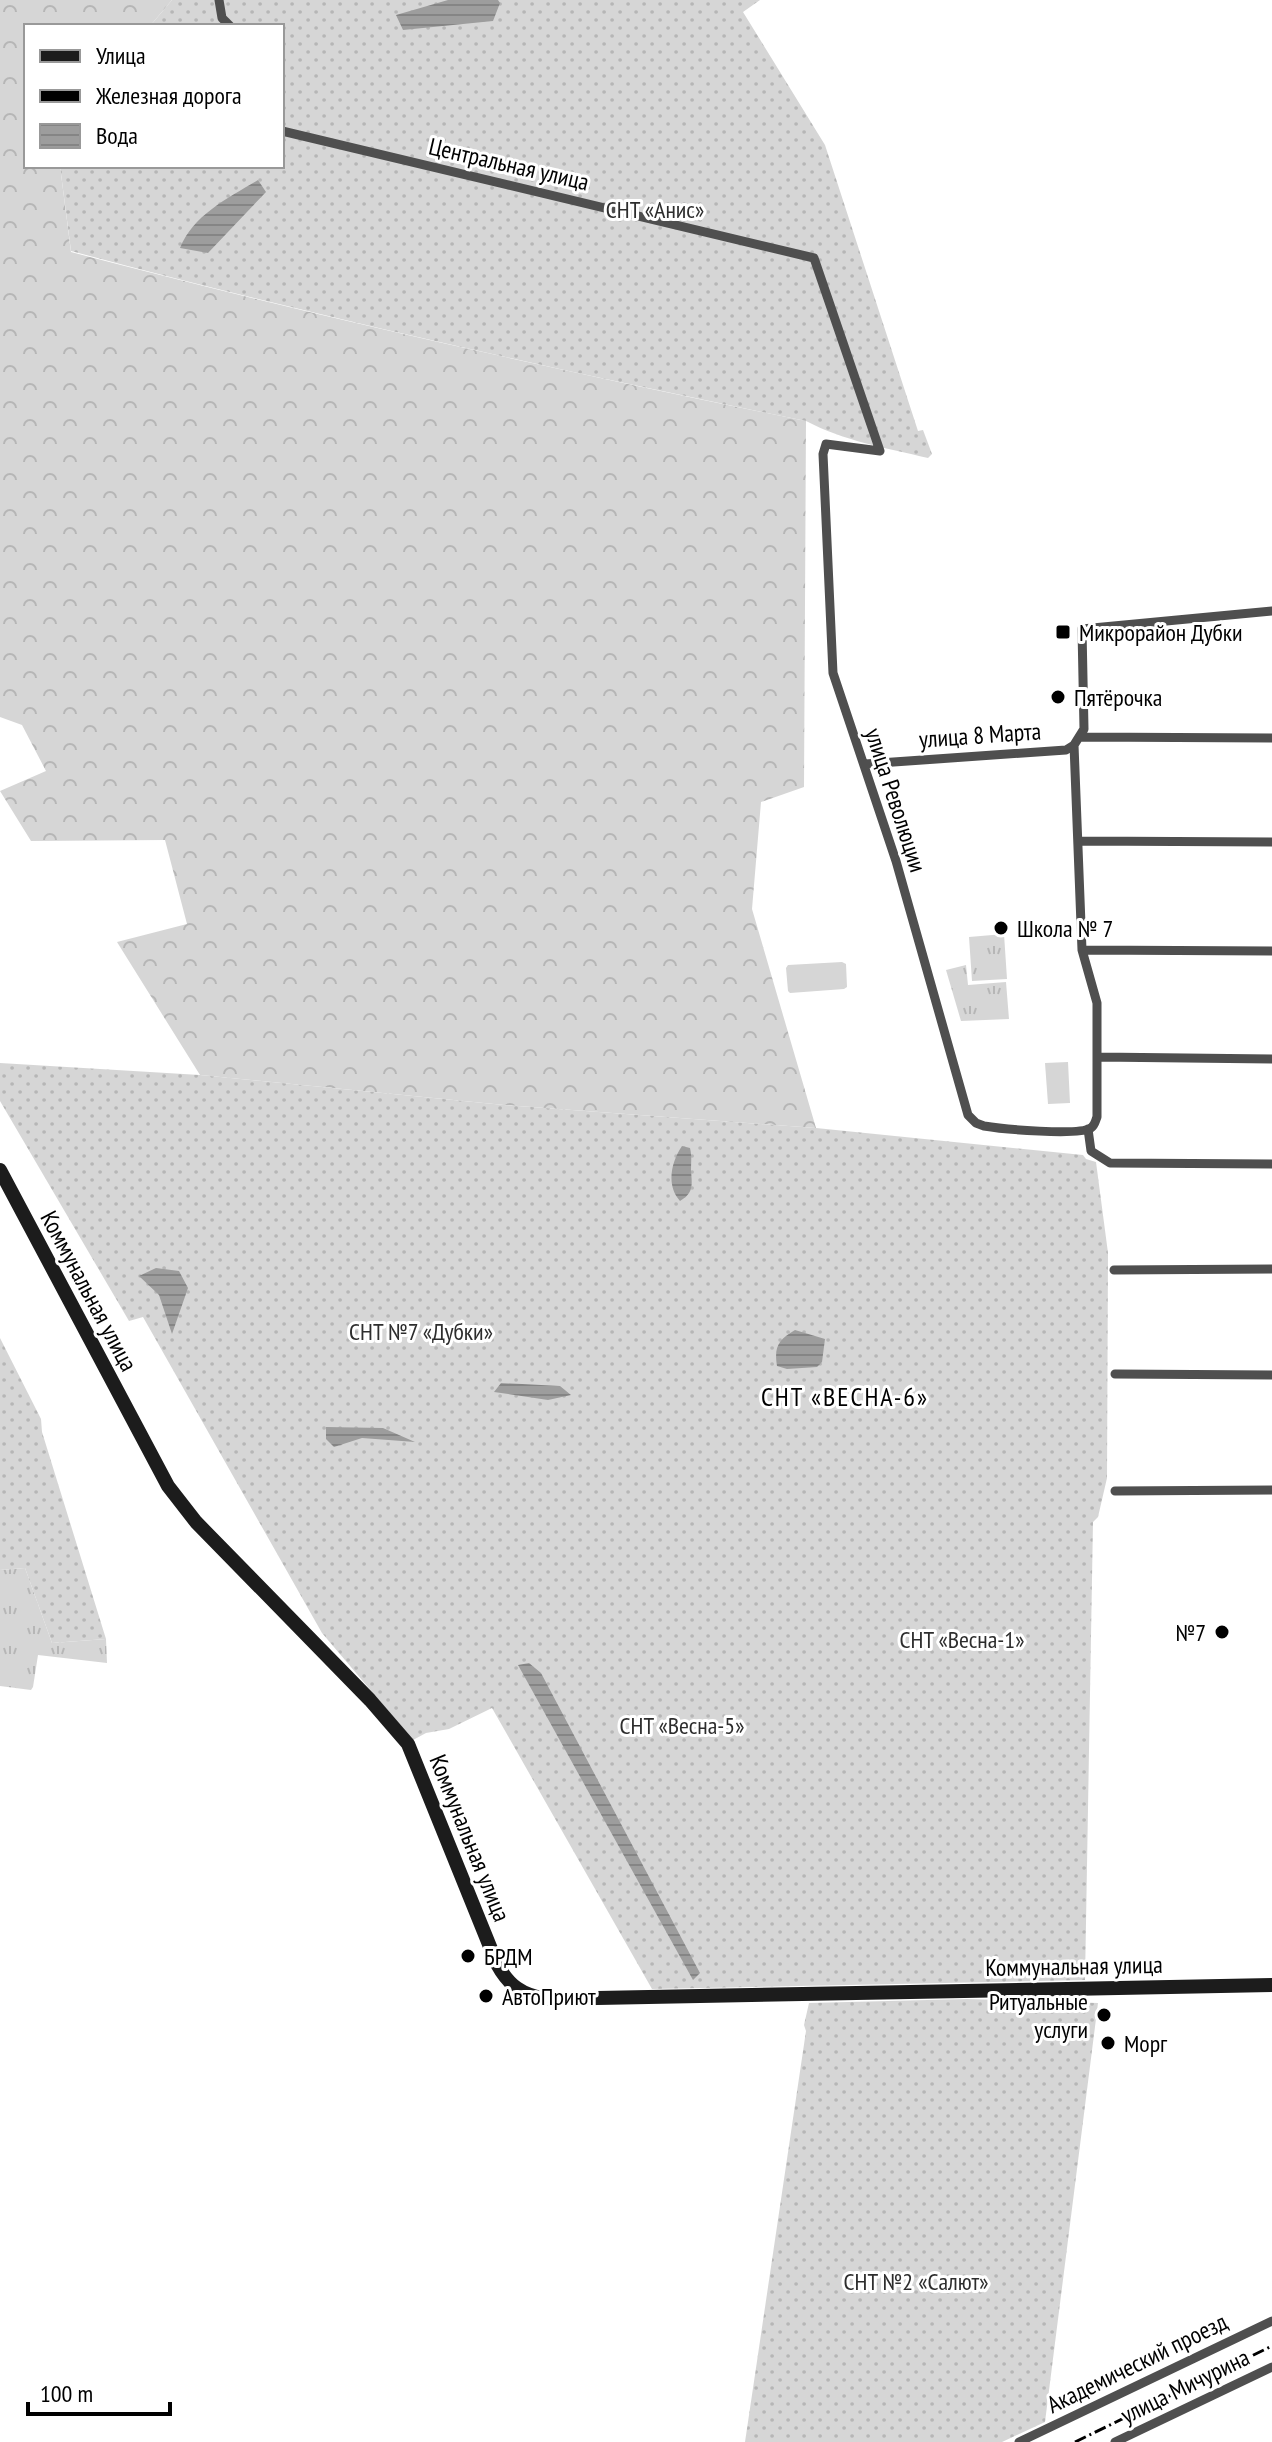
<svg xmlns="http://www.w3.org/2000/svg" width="1272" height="2442" viewBox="0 0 1272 2442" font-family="'PT Sans Narrow',sans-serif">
	<defs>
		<pattern id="grass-tufts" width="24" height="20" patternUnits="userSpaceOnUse" patternTransform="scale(2)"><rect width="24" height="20" fill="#d6d6d6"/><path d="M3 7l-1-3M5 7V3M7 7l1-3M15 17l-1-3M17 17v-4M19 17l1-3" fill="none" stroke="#b6b6b6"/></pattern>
		<pattern id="forest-crowns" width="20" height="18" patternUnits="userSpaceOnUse" patternTransform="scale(2)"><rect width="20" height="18" fill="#d6d6d6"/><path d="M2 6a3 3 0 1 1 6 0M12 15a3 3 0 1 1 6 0" fill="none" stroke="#b6b6b6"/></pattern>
		<pattern id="garden-dots" width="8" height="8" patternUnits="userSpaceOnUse" patternTransform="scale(2)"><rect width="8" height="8" fill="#d6d6d6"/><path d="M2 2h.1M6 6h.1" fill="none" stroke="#b6b6b6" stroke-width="1.8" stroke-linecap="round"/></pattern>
		<pattern id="water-rules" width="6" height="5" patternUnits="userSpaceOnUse" patternTransform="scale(2)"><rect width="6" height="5" fill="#9d9d9d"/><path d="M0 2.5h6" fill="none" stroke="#858585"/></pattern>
	</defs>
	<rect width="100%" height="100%" fill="#fff"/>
	<path fill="url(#grass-tufts)" d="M1004 934 1007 979 972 981 969 937Z
		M966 965 968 985 1006 982 1009 1019 961 1021 946 970Z
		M25 1568 52 1643 106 1639 107 1663 38 1655 33 1687 31 1690 0 1686V1570Z"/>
	<path fill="url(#forest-crowns)" d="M0 0H172L150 26H26V166H60L71 252C314 316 560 371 806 421L804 787 761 802 752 909 816 1128 504 1105 200 1075 117 942 187 924 165 840 31 841 0 791 46 771 22 725 0 717Z"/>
	<path fill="url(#garden-dots)" d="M172 0H760L743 12 825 145 918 431 923 430 932 454 928 458C886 448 844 441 806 421 560 371 314 316 71 251L60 166H282V26H150Z
		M0 1063 200 1075 504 1105 816 1128 1083 1155 1086 1159 1096 1162 1108 1253 1107 1478 1098 1517 1093 1522 1085 1980 652 1989 492 1708 449 1729 426 1733 413 1740 322 1633 143 1317 129 1321 0 1101Z
		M0 1338 41 1419 42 1432 106 1639 52 1643 25 1568 0 1570Z
		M967 1999 1098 2003 1045 2422 1002 2442H745L806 2031 804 2025 809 2003Z"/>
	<path fill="#d6d6d6" d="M842 962 846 964 847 987 844 989 790 993 788 991 786 968 788 965Z
		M1068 1062 1070 1103 1048 1104 1045 1063Z"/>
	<path fill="url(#water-rules)" d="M448 0H498L500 3 493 21 403 30 396 15Z
		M258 180 266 192 208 253 180 248C193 215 228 198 258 180Z
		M682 1146 690 1148C692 1156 691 1162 691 1170 692 1185 694 1193 680 1201 666 1186 671 1162 682 1146Z
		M156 1268 179 1271 188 1288 172 1334 159 1295 139 1276Z
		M795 1330 825 1339 822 1362 817 1367 787 1369 777 1366C774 1347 778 1340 795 1330Z
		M501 1383 560 1386 571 1395 548 1400 494 1392Z
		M326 1427 383 1428 415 1442 362 1438 334 1447 326 1439Z
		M529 1663 541 1673 700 1973 693 1980 518 1665Z"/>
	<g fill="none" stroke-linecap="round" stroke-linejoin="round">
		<path stroke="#4f4f4f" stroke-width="9" d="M219 0 222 18 230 26
			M282 131 814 258 880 451 826 444 823 454 833 673 896 861 968 1115 976 1123 984 1126C1002 1129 1078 1136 1091 1128 1095 1125 1095 1122 1097 1117V1003L1082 950 1074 745
			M1081 737 1272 738
			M865 764 1066 750 1074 745 1084 729 1082 629 1272 611
			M1078 841 1272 842
			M1082 950 1272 951
			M1098 1057 1272 1059
			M1088 1129 1091 1151 1110 1163 1272 1164
			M1114 1270 1272 1269
			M1115 1374 1272 1375
			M1115 1491 1272 1490
			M1019 2442 1272 2321
			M1115 2442 1272 2367"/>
		<path stroke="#1c1c1c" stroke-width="14" d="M0 1170 168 1486 196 1522 370 1700 408 1744 497 1964C509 1986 522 1995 546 1999L1272 1985"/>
		<path stroke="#000" stroke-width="3" stroke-dasharray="12 4 2 4" stroke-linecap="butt" d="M1075 2442 1272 2346"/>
	</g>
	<g fill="#000" stroke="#fff" stroke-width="3">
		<rect x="1055" y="624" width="16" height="16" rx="4"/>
		<circle cx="1058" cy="697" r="8"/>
		<circle cx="1001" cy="928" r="8"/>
		<circle cx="1222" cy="1632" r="8"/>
		<circle cx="468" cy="1956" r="8"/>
		<circle cx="486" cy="1996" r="8"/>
		<circle cx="1104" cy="2015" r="8"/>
		<circle cx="1108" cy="2043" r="8"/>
	</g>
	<g text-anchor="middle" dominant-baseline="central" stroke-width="6" stroke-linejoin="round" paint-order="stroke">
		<g font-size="24" fill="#000" stroke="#fff">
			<text transform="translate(509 164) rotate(13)">Центральная улица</text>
			<text transform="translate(980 735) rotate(-4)">улица 8 Марта</text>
			<text transform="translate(896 800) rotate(72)">улица Революции</text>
			<text transform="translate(89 1291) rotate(62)">Коммунальная улица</text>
			<text transform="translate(470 1838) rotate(68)">Коммунальная улица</text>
			<text transform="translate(1074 1966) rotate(-1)">Коммунальная улица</text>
			<text transform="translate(1137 2363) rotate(-26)">Академический проезд</text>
			<text transform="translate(1185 2386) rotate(-26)">улица Мичурина</text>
		</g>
		<g font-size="24" fill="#2d2d2d" stroke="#fff">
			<text x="655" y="209">СНТ «Анис»</text>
			<text x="421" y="1331">СНТ №7 «Дубки»</text>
			<text x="962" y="1639">СНТ «Весна-1»</text>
			<text x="682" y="1725">СНТ «Весна-5»</text>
			<text x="916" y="2281">СНТ №2 «Салют»</text>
		</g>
		<g font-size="24" fill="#000" stroke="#fff" text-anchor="start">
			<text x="1079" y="632">Микрорайон Дубки</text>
			<text x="1074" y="697">Пятёрочка</text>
			<text x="1017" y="928">Школа № 7</text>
			<text x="1206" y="1632" text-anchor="end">№7</text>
			<text x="484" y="1956">БРДМ</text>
			<text x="502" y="1996">АвтоПриют</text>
			<text x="1088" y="2001" text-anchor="end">Ритуальные<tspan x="1088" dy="28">услуги</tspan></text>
			<text x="1124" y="2043">Морг</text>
		</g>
		<g font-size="26" letter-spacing="2" fill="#000" stroke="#fff">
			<text x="845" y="1396">СНТ «ВЕСНА-6»</text>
		</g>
	</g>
	<rect x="24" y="24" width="260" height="144" fill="#ffffff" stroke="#999999" stroke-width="2"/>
	<rect x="40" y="50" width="40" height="12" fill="#1c1c1c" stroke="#999999" stroke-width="2"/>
	<text x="96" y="64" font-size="24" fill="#000000">Улица</text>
	<rect x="40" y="90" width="40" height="12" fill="#000000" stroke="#999999" stroke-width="2"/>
	<text x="96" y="104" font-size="24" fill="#000000">Железная дорога</text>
	<rect x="40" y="124" width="40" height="24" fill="url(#water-rules)" stroke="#999999" stroke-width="2"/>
	<text x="96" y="144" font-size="24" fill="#000000">Вода</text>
	<path d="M28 2402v12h142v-12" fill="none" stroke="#000000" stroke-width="4"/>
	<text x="40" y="2402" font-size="24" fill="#000000" stroke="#ffffff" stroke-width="6" paint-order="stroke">100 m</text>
</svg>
